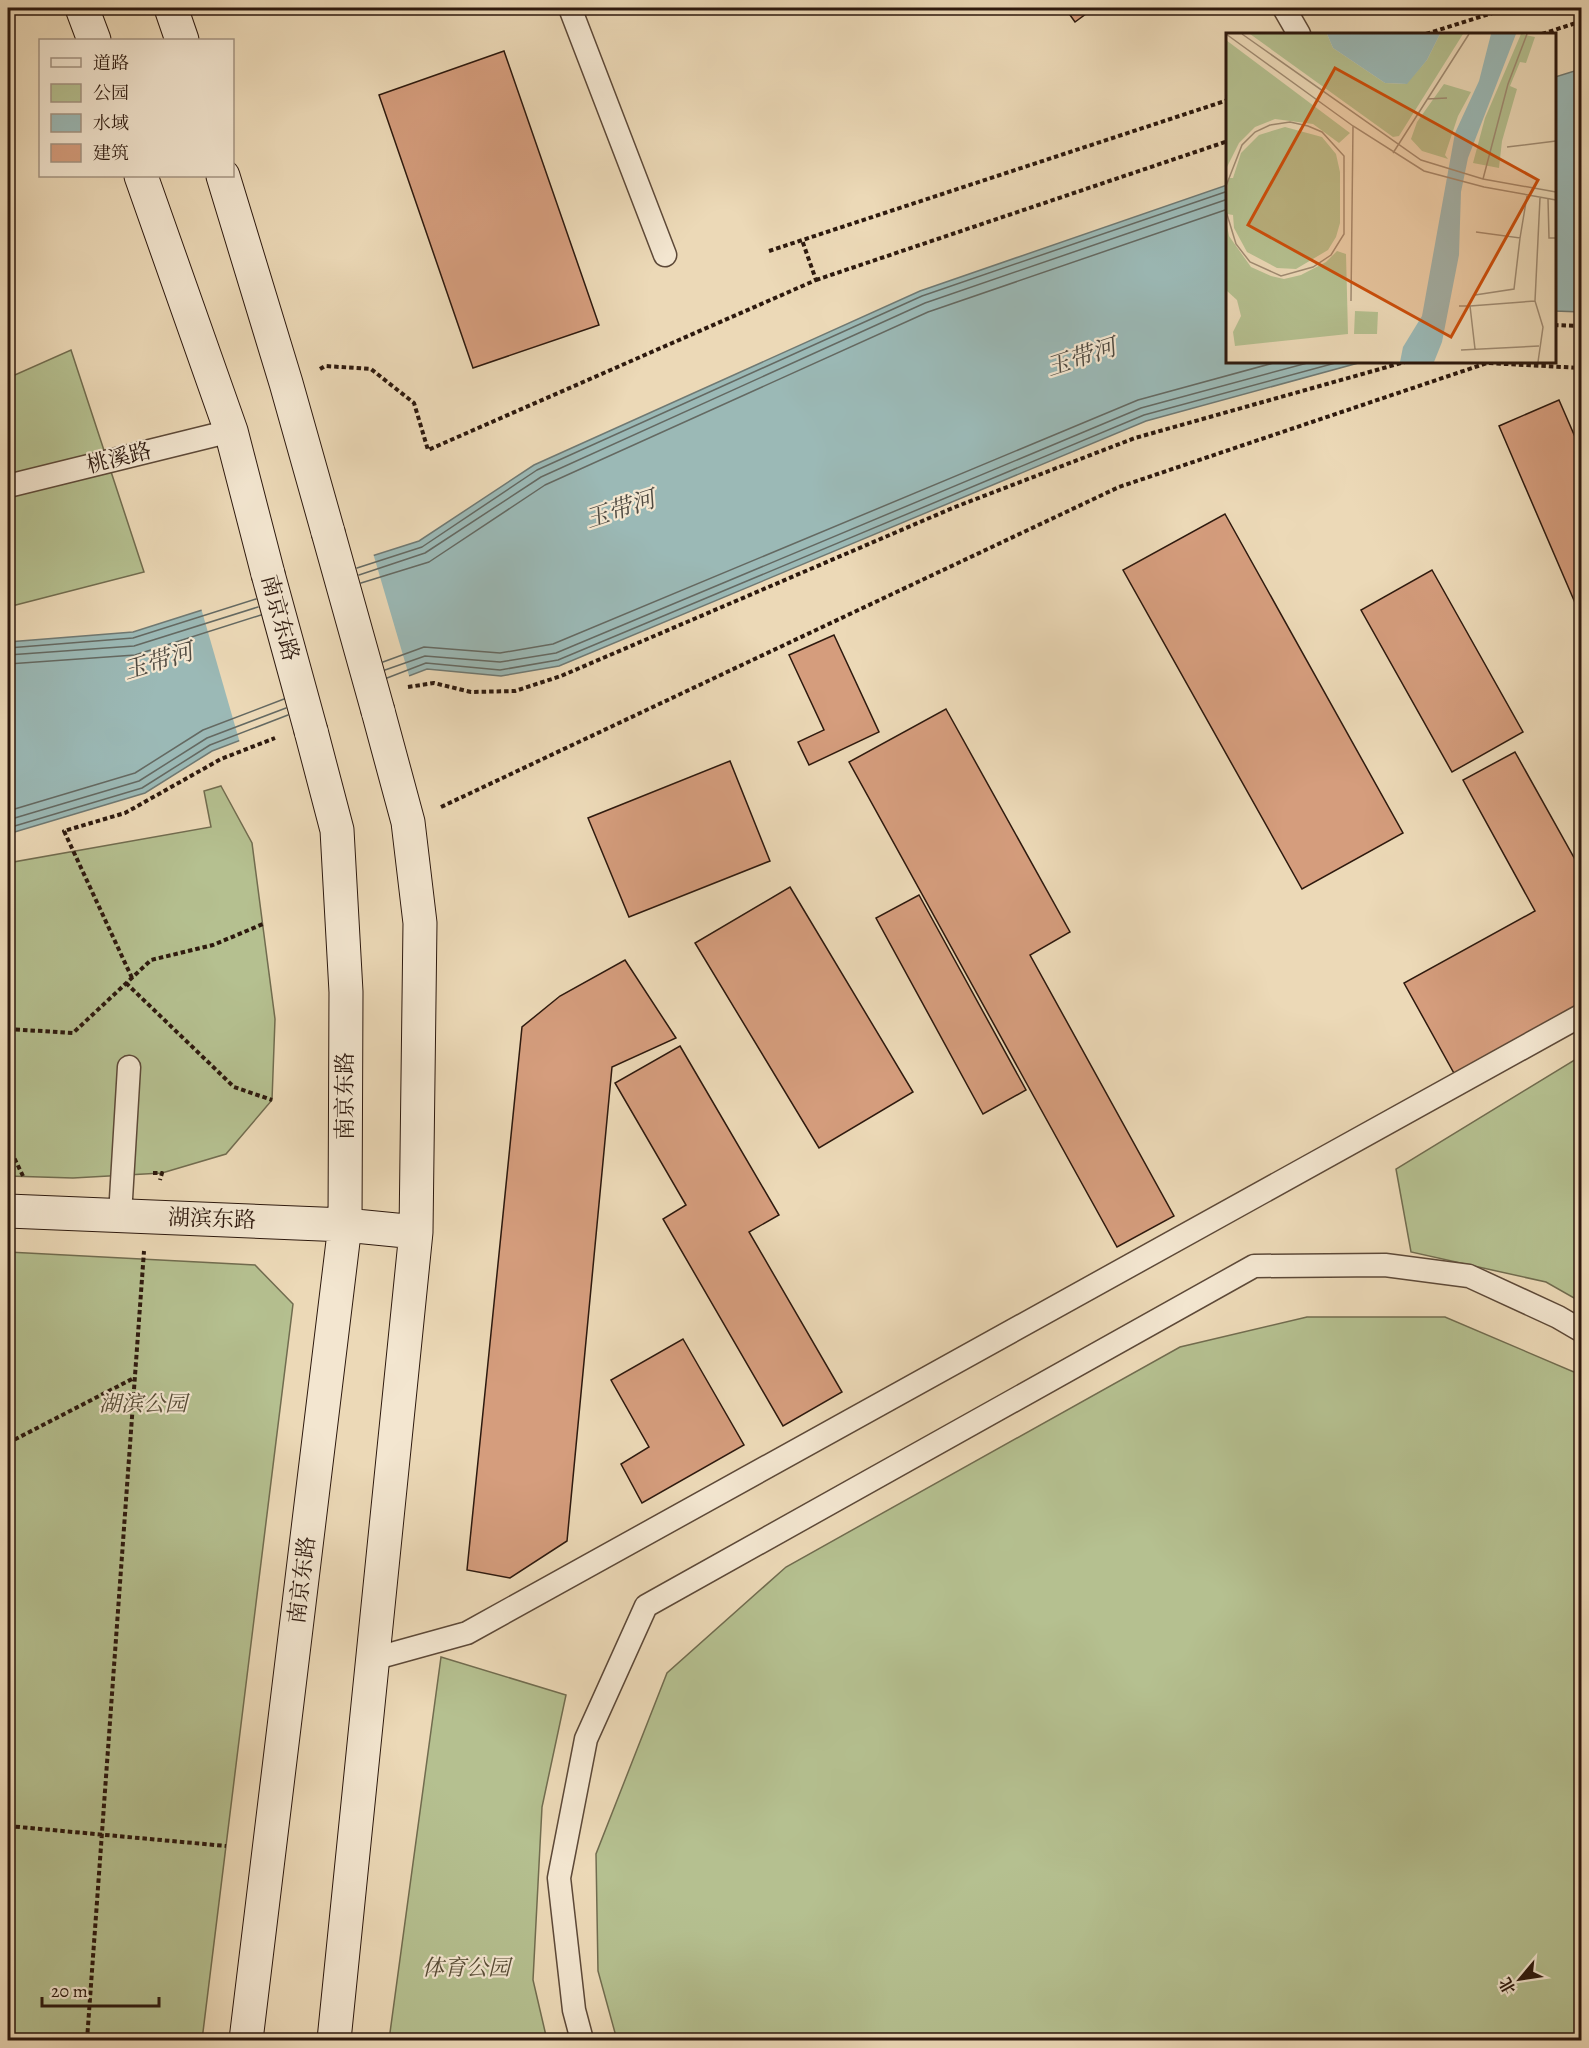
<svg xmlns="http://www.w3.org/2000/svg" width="1589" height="2048" viewBox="0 0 1589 2048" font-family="Alegreya,'Noto Serif SC',serif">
	<rect width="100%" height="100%" fill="#ecd9b7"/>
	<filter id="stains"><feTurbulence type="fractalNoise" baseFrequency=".00333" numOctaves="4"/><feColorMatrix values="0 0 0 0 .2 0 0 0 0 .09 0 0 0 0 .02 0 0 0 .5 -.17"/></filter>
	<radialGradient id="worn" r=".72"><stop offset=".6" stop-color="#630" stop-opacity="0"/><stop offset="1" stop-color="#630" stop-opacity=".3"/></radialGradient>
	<path fill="#b5c090" stroke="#716c4f" stroke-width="1.5" d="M71 350 144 572 8 607V378Z
		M221 786 252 843 275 1019 272 1100 226 1154 162 1173 73 1178 8 1176V863L211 827 204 791Z
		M1581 1056V1302L1546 1282 1411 1252 1396 1169Z
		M8 1252 255 1265 293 1304 202 2040H8Z
		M1307 1317H1445L1581 1375V2040H617L598 1971 596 1854 667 1673 786 1567 1180 1347Z
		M441 1657 566 1695 542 1807 533 1980 547 2040H389Z"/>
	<path fill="#9bb9b6" stroke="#6f7973" stroke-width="1.5" d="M1581 69V312L1555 311V77Z
		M1227 185 1228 362H1362L1146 421 559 666 501 676 427 669 212 751 145 793 8 834V642L133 632 419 541 534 465 920 291Z"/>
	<path fill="#ecd9b7" d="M373 553 410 679 240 743 201 608Z"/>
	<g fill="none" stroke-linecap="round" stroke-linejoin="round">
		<path stroke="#646962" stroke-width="1.5" d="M357 568 422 547 537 470 922 296 1228 191
			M359 575 425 553 541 477 925 303 1228 199
			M361 583 429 562 545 485 928 312 1228 209
			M8 648 133 638 256 599
			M8 655 134 646 258 607
			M383 662 424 647 500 653 553 644 1138 400 1277 362
			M8 664 135 655 261 615
			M385 670 425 656 500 662 556 653 1141 408 1311 362
			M387 678 426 663 500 670 558 660 1144 415 1339 362
			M8 811 135 773 203 730 284 699
			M8 820 139 781 207 738 286 708
			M8 828 142 788 210 745 288 715"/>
	</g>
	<path fill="#d59d7d" stroke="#2d190e" stroke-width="1.5" d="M1065 8H1094L1075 22Z
		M504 51 599 325 473 368 379 95Z
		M1559 400 1582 453V619L1499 426Z
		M1225 514 1403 833 1302 889 1123 570Z
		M1432 570 1523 732 1452 772 1361 610Z
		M834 635 879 732 809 765 798 742 824 730 789 655Z
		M946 709 1070 932 1030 955 1174 1216 1117 1247 849 762Z
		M1515 752 1582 872V1005L1455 1075 1404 983 1535 911 1463 780Z
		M730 761 770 861 629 917 588 818Z
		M790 887 913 1092 819 1148 695 943Z
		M919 895 1026 1090 983 1114 876 918Z
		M625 960 676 1038 612 1067 567 1541 510 1578 467 1570 522 1027 560 996Z
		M680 1046 779 1215 749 1232 842 1392 783 1426 663 1219 686 1205 615 1083Z
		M683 1339 744 1445 642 1503 621 1464 649 1447 611 1380Z"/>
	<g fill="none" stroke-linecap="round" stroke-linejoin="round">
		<defs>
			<path id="lane" d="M570 8 665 255
				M1284 8 1299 34
				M8 486 231 431
				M120 1215 129 1067
				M373 1659 467 1633 1582 1015
				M582 2040 574 2010 559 1878 586 1739 646 1606 1254 1266 1385 1265 1469 1276 1558 1317 1582 1331"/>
			<path id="secondary" d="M82 8 94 40
				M171 8 182 40
				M141 176 231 431 268 574
				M223 176 286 383 328 532
				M8 1211 345 1225 416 1232
				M246 2040 345 1225 346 992 337 830 311 731
				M334 2040 416 1232 420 923 408 822 378 711"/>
		</defs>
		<use href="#lane" stroke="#5d4938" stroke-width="25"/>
		<use href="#secondary" stroke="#2d190e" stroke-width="35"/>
		<path stroke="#2d190e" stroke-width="4" stroke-dasharray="4.5 3" stroke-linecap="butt" d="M1426 34 1508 8
			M1542 34 1582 21
			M769 251 1228 100
			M816 280 1228 141
			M1554 325 1582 326
			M320 369 325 366 371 369 414 403 428 450 816 280 802 240
			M408 687 434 683 471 692 515 691 561 676 955 507 1135 438 1405 362
			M441 807 1119 487 1487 363 1582 368
			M132 978 64 831 125 813 221 759 275 738
			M126 983 234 1087 272 1100
			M8 1029 73 1033 151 960 213 945 263 924
			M8 1145 23 1176
			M153 1173H162L160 1180
			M8 1443 134 1378
			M8 1826 226 1846
			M87 2040 144 1251"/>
		<use href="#lane" stroke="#f3e6d0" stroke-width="22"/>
		<use href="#secondary" stroke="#f3e6d0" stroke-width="33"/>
		<defs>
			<path id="secondary-bridge" d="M328 532 378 711
				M268 574 311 731"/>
		</defs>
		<use href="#secondary-bridge" stroke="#2d190e" stroke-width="35" stroke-linecap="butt"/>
		<use href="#secondary-bridge" stroke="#f3e6d0" stroke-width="33"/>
	</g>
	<g text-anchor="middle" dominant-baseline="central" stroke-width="4.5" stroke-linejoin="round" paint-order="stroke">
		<g font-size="22" fill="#2d190e" stroke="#f3e6d0">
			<text transform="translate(119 458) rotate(-14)">桃溪路</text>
			<text transform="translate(280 618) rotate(75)">南京东路</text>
			<text transform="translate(345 1096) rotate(-90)">南京东路</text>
			<text transform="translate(212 1219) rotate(2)">湖滨东路</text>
			<text transform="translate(302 1580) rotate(-83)">南京东路</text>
		</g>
		<g font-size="22" font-style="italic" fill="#564b35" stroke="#f3e6d0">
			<text x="143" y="1404">湖滨公园</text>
			<text x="466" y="1968">体育公园</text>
		</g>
		<g font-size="24" font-style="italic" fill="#4e4940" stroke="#f3e6d0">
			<text transform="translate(1081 357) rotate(-18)">玉带河</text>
			<text transform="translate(620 509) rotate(-18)">玉带河</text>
			<text transform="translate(158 661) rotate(-17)">玉带河</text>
		</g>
	</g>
	<g transform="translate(1226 33)">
		<rect width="330" height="330" fill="#ecd9b7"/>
		<path d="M24 1H101L107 15 159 50 180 51 201 27 214 1H237L173 103 167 104ZM295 1 309 4 300 30 294 29 284 53 291 56 276 108 273 135 247 130 259 85ZM0 7 124 100 113 110 87 91 49 86 29 94 13 110 0 136ZM218 51 245 59 232 83 219 122 222 126 196 118 185 106 191 89ZM59 94 96 104 110 121 114 139V190L110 204 102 217 70 236 51 235 21 219 8 195 7 182 1 181 2 145H7L15 120 33 102ZM0 187 3 203 25 234 45 243 58 246 75 242 100 229 111 218 120 221 122 301 9 313 7 299 15 283 11 267 1 258ZM129 278 152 279 151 301H128Z" fill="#b5c090"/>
		<path d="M101 1H214L201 27 181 51 159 50 107 15ZM265 1H290L242 125 235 159 233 222 216 309 208 329H174L177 314 196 283 229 100 253 48Z" fill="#9bb9b6"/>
		<path fill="none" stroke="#a08c73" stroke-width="1.5" d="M0 1 127 93 198 138 258 154 330 167M16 1 195 127 257 146 330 159M201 66 221 65M281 114 330 108M167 120 243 1M257 146 282 51 301 1M0 153 16 112 29 99 44 92 64 89 82 93 96 99 118 123V201L105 222 87 234 55 243 24 229 10 211 0 178M322 166 323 205H330M250 199 294 205 301 163M249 262 288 256 294 205M125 268 127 93M233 273H244L249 316M244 273 309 268M235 317 313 313M312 329 317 294 309 268 314 165"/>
		<path fill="#cc4f0c" fill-opacity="0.15" stroke="#cc4f0c" stroke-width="3" d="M109 35 312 147 225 304 22 192Z"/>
		<rect width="330" height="330" fill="none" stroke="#2d190e" stroke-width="3"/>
	</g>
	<rect width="1589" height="2048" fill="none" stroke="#ecd9b7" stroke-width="30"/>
	<rect x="9" y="9" width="1571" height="2030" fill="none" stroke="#2d190e" stroke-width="3"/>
	<rect x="15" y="15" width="1559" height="2018" fill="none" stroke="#2d190e" stroke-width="1.5"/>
	<rect x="39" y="39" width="195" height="138" fill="#f3e6d0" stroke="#a49482" stroke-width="1.5"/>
	<rect x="51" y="58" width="30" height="9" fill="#f3e6d0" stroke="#a49482" stroke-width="1.5"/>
	<text x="93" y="69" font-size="18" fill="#2d190e">道路</text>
	<rect x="51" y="84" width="30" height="18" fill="#b5c090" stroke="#a49482" stroke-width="1.5"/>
	<text x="93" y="99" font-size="18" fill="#2d190e">公园</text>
	<rect x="51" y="114" width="30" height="18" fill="#9bb9b6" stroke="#a49482" stroke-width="1.5"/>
	<text x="93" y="129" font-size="18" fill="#2d190e">水域</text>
	<rect x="51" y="144" width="30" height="18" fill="#d59d7d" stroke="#a49482" stroke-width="1.5"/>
	<text x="93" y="159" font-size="18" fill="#2d190e">建筑</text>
	<g transform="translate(1520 1979) rotate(241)" stroke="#f3e6d0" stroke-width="4.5" paint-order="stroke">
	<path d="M0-4.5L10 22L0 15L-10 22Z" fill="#2d190e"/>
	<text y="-9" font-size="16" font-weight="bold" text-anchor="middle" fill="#2d190e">北</text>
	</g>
	<path d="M42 1997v9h117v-9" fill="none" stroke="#2d190e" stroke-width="3"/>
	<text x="51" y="1997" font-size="18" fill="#2d190e" stroke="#f3e6d0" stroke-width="4.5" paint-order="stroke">20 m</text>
	<rect width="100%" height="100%" filter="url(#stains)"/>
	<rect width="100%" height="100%" fill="url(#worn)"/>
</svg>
